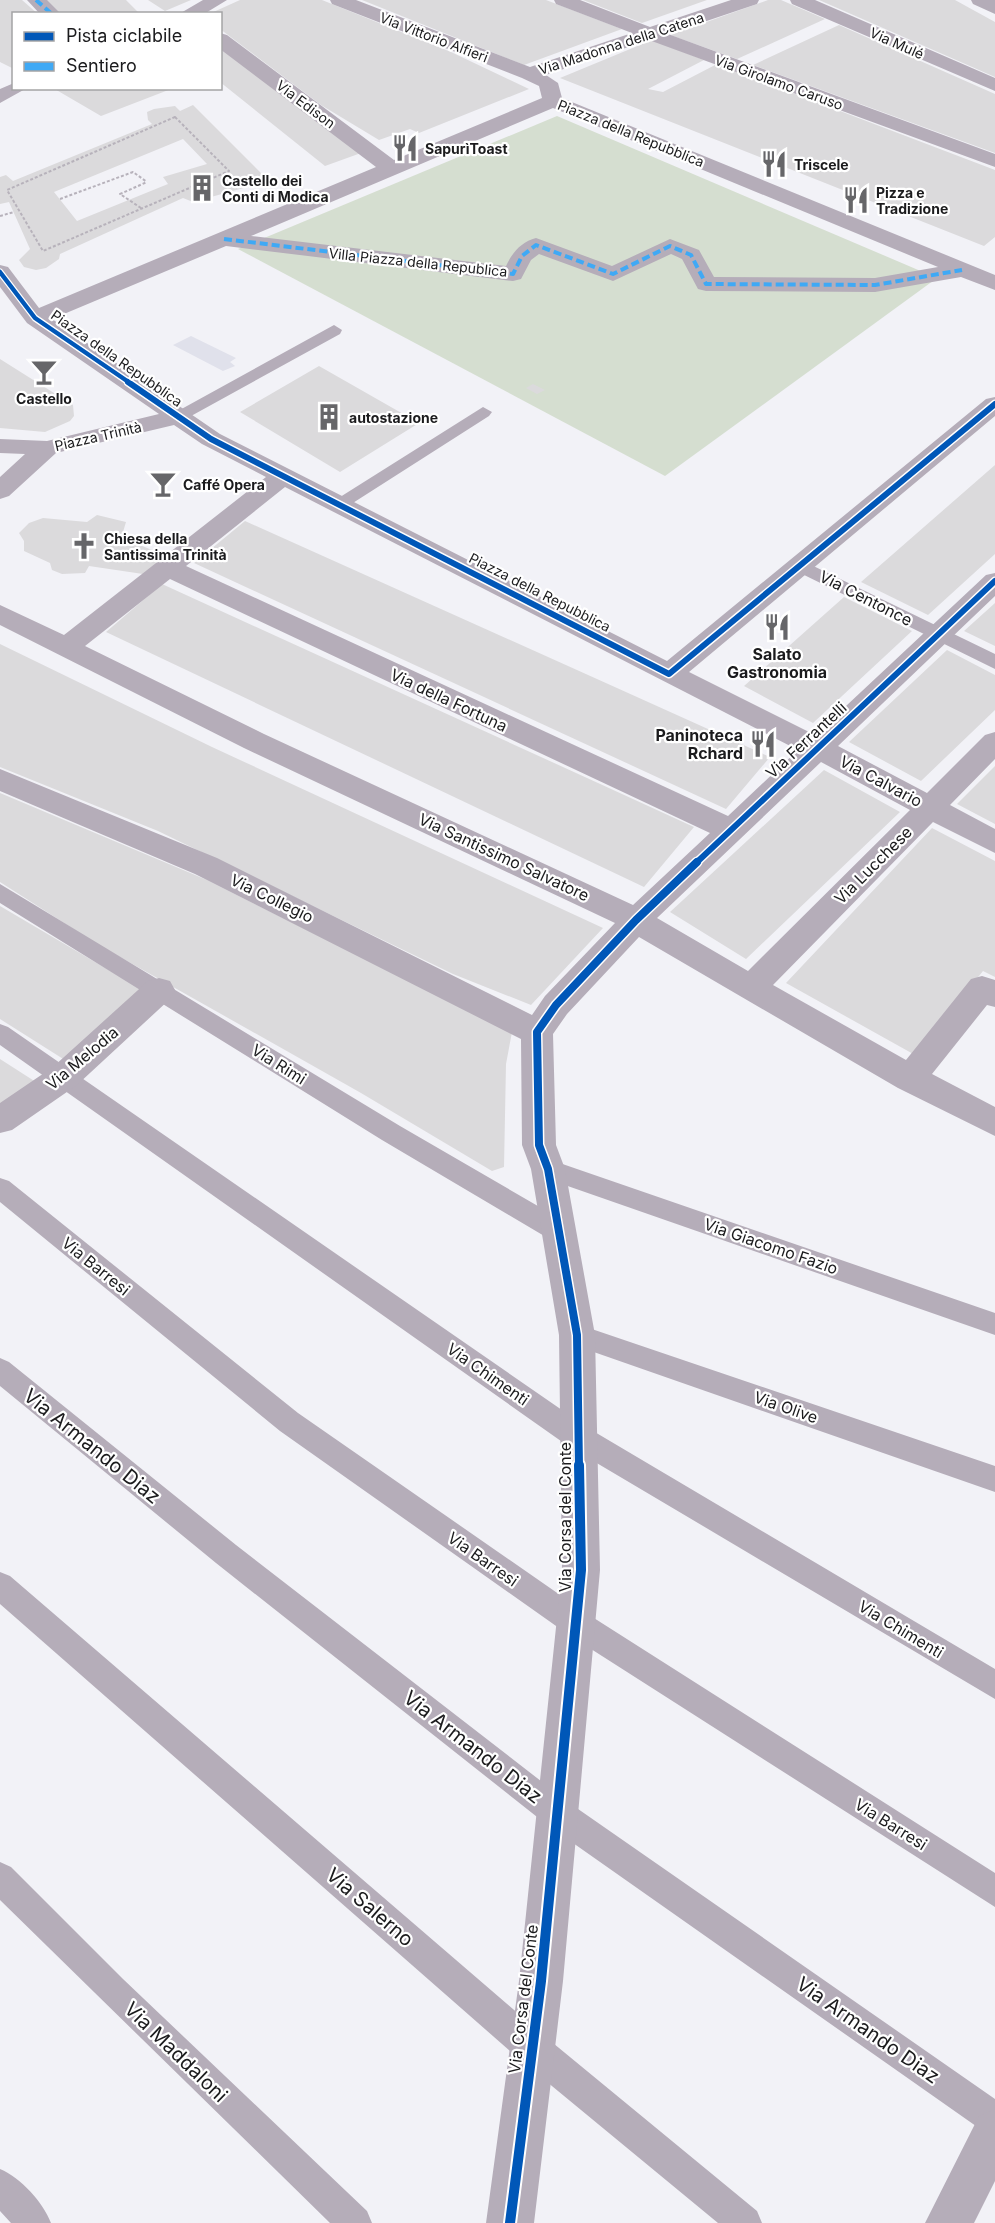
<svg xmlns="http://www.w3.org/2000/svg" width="995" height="2223" viewBox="0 0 995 2223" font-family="Inter,sans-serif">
	<rect width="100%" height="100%" fill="#f2f2f7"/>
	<path fill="#e0e1eb" d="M191 336 236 358 230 362 235 366 223 371 173 345Z"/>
	<path fill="#d5ded0" d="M557 116 937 278 665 476 238 249Z"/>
	<path fill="#dbdadc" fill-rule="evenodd" d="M0 0H22L38 14H14V69L0 62Z
		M44 0H126L140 14H60Z
		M148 0H191L165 11Z
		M240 0H322L451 52 529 89 419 133 410 129 379 140 321 105 220 29V14H209Z
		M362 0H546L622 29 524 65Z
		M583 0H707L642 23Z
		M768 0H781L825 19 737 59 670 35Z
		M819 0H955L995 22V77Z
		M839 25 995 94V153L753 65Z
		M652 40 704 60 648 89 663 92 717 64 995 170V237L984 246 560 78Z
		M220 48 361 153 325 166 220 82Z
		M53 88H171V89L101 116Z
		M193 105 269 181 193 202 183 198 60 254 59 259 46 268 36 270 24 267 19 260 30 249 9 202 0 204V177L6 175 13 181 152 124 148 120 147 112 154 109 175 106 180 111ZM183 139 207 164 163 177 168 184 77 221 54 192Z
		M0 359 73 405 74 416 70 421 45 432 0 428Z
		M319 366 419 423 340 472 240 412Z
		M533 384 545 390 537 394 526 388Z
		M995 465V554L928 615 861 582Z
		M97 515 126 522 123 532 135 543 152 550 159 556 156 567 143 574 89 566 85 573 62 574 52 570 50 563 24 551V541L19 533 29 523 43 518 87 522Z
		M245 521 617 688 770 757 726 809 194 563Z
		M162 584 598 783 694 827 644 887 106 632Z
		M844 597 912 631 813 723 744 686Z
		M995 603V646L964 631Z
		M0 644 212 747 603 928 531 1005 453 974 158 831 0 767Z
		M947 650 995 675V710L921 781 849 742Z
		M995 766V824L957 804Z
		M824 770 900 812 746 959 670 912Z
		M0 793 207 880 512 1032 506 1064 504 1167 492 1171 361 1093 97 944 0 882Z
		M932 828 995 861V977L983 971 915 1055 786 983Z
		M0 906 146 992 68 1062 0 1019Z
		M0 1059 39 1084 0 1112Z"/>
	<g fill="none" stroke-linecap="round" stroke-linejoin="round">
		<path stroke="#b7b2bb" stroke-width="2" stroke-dasharray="3 2" stroke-linecap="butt" d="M175 117 229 171 43 251 7 190Z
			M60 199 133 172 147 182
			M141 208 120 194 147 182
			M0 216 14 212"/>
		<path fill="#b5adb9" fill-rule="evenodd" d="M334 325 342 330 340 334 182 421 176 422 167 417Z
			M483 407 492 412 489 416 345 508H331L329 504Z
			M801 560 995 654V669L794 570 792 566 794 562Z
			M0 884 400 1126 569 1224 573 1232 569 1240 560 1243 551 1240 382 1140 0 903Z
			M0 1024 8 1027 588 1428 995 1669V1699L568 1446 0 1045Z
			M548 1159 995 1313V1335L539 1176 536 1169 539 1162Z
			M0 1178 9 1181 298 1413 586 1613 995 1873V1907L566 1633 280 1431 0 1202Z
			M577 1324 995 1466V1492L568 1343 564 1335 568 1327Z
			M0 1358 9 1362 236 1545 568 1802 995 2099V2136L983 2131 546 1824 216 1563 0 1386Z
			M0 1572 10 1576 542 2034 757 2211 762 2223H718L518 2058 0 1604Z
			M0 1862 11 1867 123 1979 367 2211 372 2223H330L0 1900Z
			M0 2169C21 2178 43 2202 51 2223H11L0 2211Z"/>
		<path fill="#b5adb9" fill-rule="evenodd" d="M27 0H47L61 14H40Z
			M203 0H227L204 14H179Z
			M330 0H356L530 67 632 33 556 4 554 0H580L650 27 731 0H759L757 4 668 34 995 154V167L649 40 546 75 558 83 562 98 995 275V290L961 277 875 292 706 291 698 289 682 259 671 254 613 281 539 254 531 260 521 279 513 281 226 246 52 319 220 434 667 661 986 399 995 397V416L689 672 815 735 986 575 995 573V596L838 746 927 793 985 735 995 732V759L950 805 995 829V853L933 822 773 985 906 1060 971 979 982 976 995 980V1007L987 1005 932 1074 995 1107V1136L898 1088 639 937 567 1014 553 1034 556 1145 565 1169 595 1335 600 1570 563 1981 534 2223H486L519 1981 562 1570 559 1335 531 1169 522 1145 521 1039 195 874 0 791V769L217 858 532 1015 545 996 615 923 244 748 0 625V605L64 635 266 477 202 444 174 425 56 453 9 496 0 499V477L25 454 0 453V439L47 441 159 414 27 323 0 287V265L8 267 39 308 376 167 220 49V33L227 35 394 160 542 98 539 86 522 78 332 4ZM553 108 938 267 875 278 714 277 699 250 670 239 612 266 536 238C521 242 512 253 506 266L251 236ZM285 487 798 750 728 816 186 566ZM170 579 710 833 633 905 264 734 85 646ZM821 762 910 810 748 971 657 918Z
			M790 0H815L995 78V91L792 4Z
			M14 83V88H27L0 103V89Z
			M159 978 170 981 175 990 170 999 77 1085 12 1130 0 1133V1103L53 1067 148 981Z
			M995 2109V2181L974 2223H925L979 2116Z"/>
		<path fill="#b4acb8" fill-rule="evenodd" d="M971 0H995V14L973 4Z"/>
		<path stroke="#3fa9f5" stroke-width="4" stroke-dasharray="8 4" stroke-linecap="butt" d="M36 0 52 14
			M224 239 513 274 522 256 536 245 613 274 670 246 691 255 706 284 875 285 962 270"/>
		<defs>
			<path id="cycleway-far3" d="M0 272 35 318 130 383"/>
			<path id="cycleway-far2" d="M128 382 211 439 669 674 995 404
				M696 863 995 581"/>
			<path id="cycleway-far1" d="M579 1467 577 1335 548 1169 539 1145 537 1032 556 1005 636 920 697 862"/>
			<path id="cycleway" d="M510 2223 541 1981 581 1570 579 1465"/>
		</defs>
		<use href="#cycleway-far3" stroke="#fff" stroke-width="7"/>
		<use href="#cycleway-far2" stroke="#fff" stroke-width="9"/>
		<use href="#cycleway-far1" stroke="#fff" stroke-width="11"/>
		<use href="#cycleway" stroke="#fff" stroke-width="14"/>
		<use href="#cycleway-far3" stroke="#0057b8" stroke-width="4.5"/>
		<use href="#cycleway-far2" stroke="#0057b8" stroke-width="6"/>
		<use href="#cycleway-far1" stroke="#0057b8" stroke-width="8"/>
		<use href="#cycleway" stroke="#0057b8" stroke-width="10"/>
	</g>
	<defs>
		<symbol id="restaurant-bare" viewBox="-9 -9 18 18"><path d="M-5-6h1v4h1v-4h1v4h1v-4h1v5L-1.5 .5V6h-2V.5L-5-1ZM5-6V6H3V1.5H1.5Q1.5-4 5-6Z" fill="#666669" stroke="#fff" stroke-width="2.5" paint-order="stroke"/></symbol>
		<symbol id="building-bare" viewBox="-9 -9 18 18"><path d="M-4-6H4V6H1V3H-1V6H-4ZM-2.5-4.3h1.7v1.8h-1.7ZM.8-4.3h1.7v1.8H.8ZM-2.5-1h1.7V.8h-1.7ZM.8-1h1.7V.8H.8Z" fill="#666669" stroke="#fff" stroke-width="2.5" paint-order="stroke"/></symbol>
		<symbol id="bar-bare" viewBox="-9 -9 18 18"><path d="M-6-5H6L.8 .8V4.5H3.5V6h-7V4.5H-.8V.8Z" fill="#666669" stroke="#fff" stroke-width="2.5" paint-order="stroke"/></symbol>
		<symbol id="church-bare" viewBox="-9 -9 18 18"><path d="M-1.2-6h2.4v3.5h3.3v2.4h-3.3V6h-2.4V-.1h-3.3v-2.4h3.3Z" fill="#666669" stroke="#fff" stroke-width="2.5" paint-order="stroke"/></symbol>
	</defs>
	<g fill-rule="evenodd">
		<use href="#restaurant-bare" x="386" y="129" width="38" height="38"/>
		<use href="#restaurant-bare" x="755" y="145" width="38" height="38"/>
		<use href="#building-bare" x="183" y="169" width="38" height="38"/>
		<use href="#restaurant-bare" x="837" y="181" width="38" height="38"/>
		<use href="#bar-bare" x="25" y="353" width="38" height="38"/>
		<use href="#building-bare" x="310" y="398" width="38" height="38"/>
		<use href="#bar-bare" x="144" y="465" width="38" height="38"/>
		<use href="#church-bare" x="65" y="527" width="38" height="38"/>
		<use href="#restaurant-bare" x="758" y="608" width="38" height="38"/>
		<use href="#restaurant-bare" x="744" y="725" width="38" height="38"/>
	</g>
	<g text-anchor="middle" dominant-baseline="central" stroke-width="4.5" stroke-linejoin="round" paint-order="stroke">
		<g font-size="14" fill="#1b1b1d" stroke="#fff">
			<text transform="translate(434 37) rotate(21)">Via Vittorio Alfieri</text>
			<text transform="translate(621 43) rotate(-18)">Via Madonna della Catena</text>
			<text transform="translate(897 43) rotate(24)">Via Mulé</text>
			<text transform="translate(779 82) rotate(20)">Via Girolamo Caruso</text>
			<text transform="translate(306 104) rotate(37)">Via Edison</text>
			<text transform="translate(631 133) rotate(22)">Piazza della Repubblica</text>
			<text transform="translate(418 262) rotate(6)">Villa Piazza della Republica</text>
			<text transform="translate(117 358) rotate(35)">Piazza della Repubblica</text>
			<text transform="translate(98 436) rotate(-13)">Piazza Trinità</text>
			<text transform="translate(540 592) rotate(27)">Piazza della Repubblica</text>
		</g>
		<g font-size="14" font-weight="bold" fill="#1b1b1d" stroke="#fff" text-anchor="start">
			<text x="425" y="148">SapurìToast</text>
			<text x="794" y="164">Triscele</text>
			<text x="222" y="180">Castello dei<tspan x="222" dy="16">Conti di Modica</tspan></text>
			<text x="876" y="192">Pizza e<tspan x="876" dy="16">Tradizione</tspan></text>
			<text x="44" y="398" text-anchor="middle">Castello</text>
			<text x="349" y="417">autostazione</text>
			<text x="183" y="484">Caffé Opera</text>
			<text x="104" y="538">Chiesa della<tspan x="104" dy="16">Santissima Trinità</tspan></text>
		</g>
		<g font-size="16" fill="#1b1b1d" stroke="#fff">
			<text transform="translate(866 598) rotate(27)">Via Centonce</text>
			<text transform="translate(449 700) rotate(25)">Via della Fortuna</text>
			<text transform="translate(806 740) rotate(-43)">Via Ferrantelli</text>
			<text transform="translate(881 781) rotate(28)">Via Calvario</text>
			<text transform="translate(504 857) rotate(25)">Via Santissimo Salvatore</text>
			<text transform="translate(873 865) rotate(-45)">Via Lucchese</text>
			<text transform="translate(272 898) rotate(26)">Via Collegio</text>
			<text transform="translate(82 1058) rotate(-40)">Via Melodia</text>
			<text transform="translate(279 1064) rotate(32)">Via Rimi</text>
			<text transform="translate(771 1246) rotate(19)">Via Giacomo Fazio</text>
			<text transform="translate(96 1266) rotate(39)">Via Barresi</text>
			<text transform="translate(488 1374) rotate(35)">Via Chimenti</text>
			<text transform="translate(786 1407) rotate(19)">Via Olive</text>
			<text transform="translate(565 1517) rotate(-90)">Via Corsa del Conte</text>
			<text transform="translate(483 1559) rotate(35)">Via Barresi</text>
			<text transform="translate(901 1629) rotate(31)">Via Chimenti</text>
			<text transform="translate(891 1824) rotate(32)">Via Barresi</text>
			<text transform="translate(523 1999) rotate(-83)">Via Corsa del Conte</text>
		</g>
		<g font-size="16" font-weight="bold" fill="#1b1b1d" stroke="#fff">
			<text x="777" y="654">Salato<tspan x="777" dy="18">Gastronomia</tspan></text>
			<text x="743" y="735" text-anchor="end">Paninoteca<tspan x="743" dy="18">Rchard</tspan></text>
		</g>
		<g font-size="20" fill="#1b1b1d" stroke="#fff">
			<text transform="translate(92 1446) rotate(39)">Via Armando Diaz</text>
			<text transform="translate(473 1747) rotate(38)">Via Armando Diaz</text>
			<text transform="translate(370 1907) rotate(41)">Via Salerno</text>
			<text transform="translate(868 2030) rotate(35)">Via Armando Diaz</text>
			<text transform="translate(176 2052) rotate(44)">Via Maddaloni</text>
		</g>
	</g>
	<rect x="12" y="12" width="210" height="78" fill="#ffffff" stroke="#a4a4a5" stroke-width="1.5"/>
	<rect x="24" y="32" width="30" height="9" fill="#0057b8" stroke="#a4a4a5" stroke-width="1.5"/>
	<text x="66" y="42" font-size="18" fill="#1b1b1d">Pista ciclabile</text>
	<rect x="24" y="62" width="30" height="9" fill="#3fa9f5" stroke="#a4a4a5" stroke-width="1.5"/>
	<text x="66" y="72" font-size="18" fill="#1b1b1d">Sentiero</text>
</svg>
